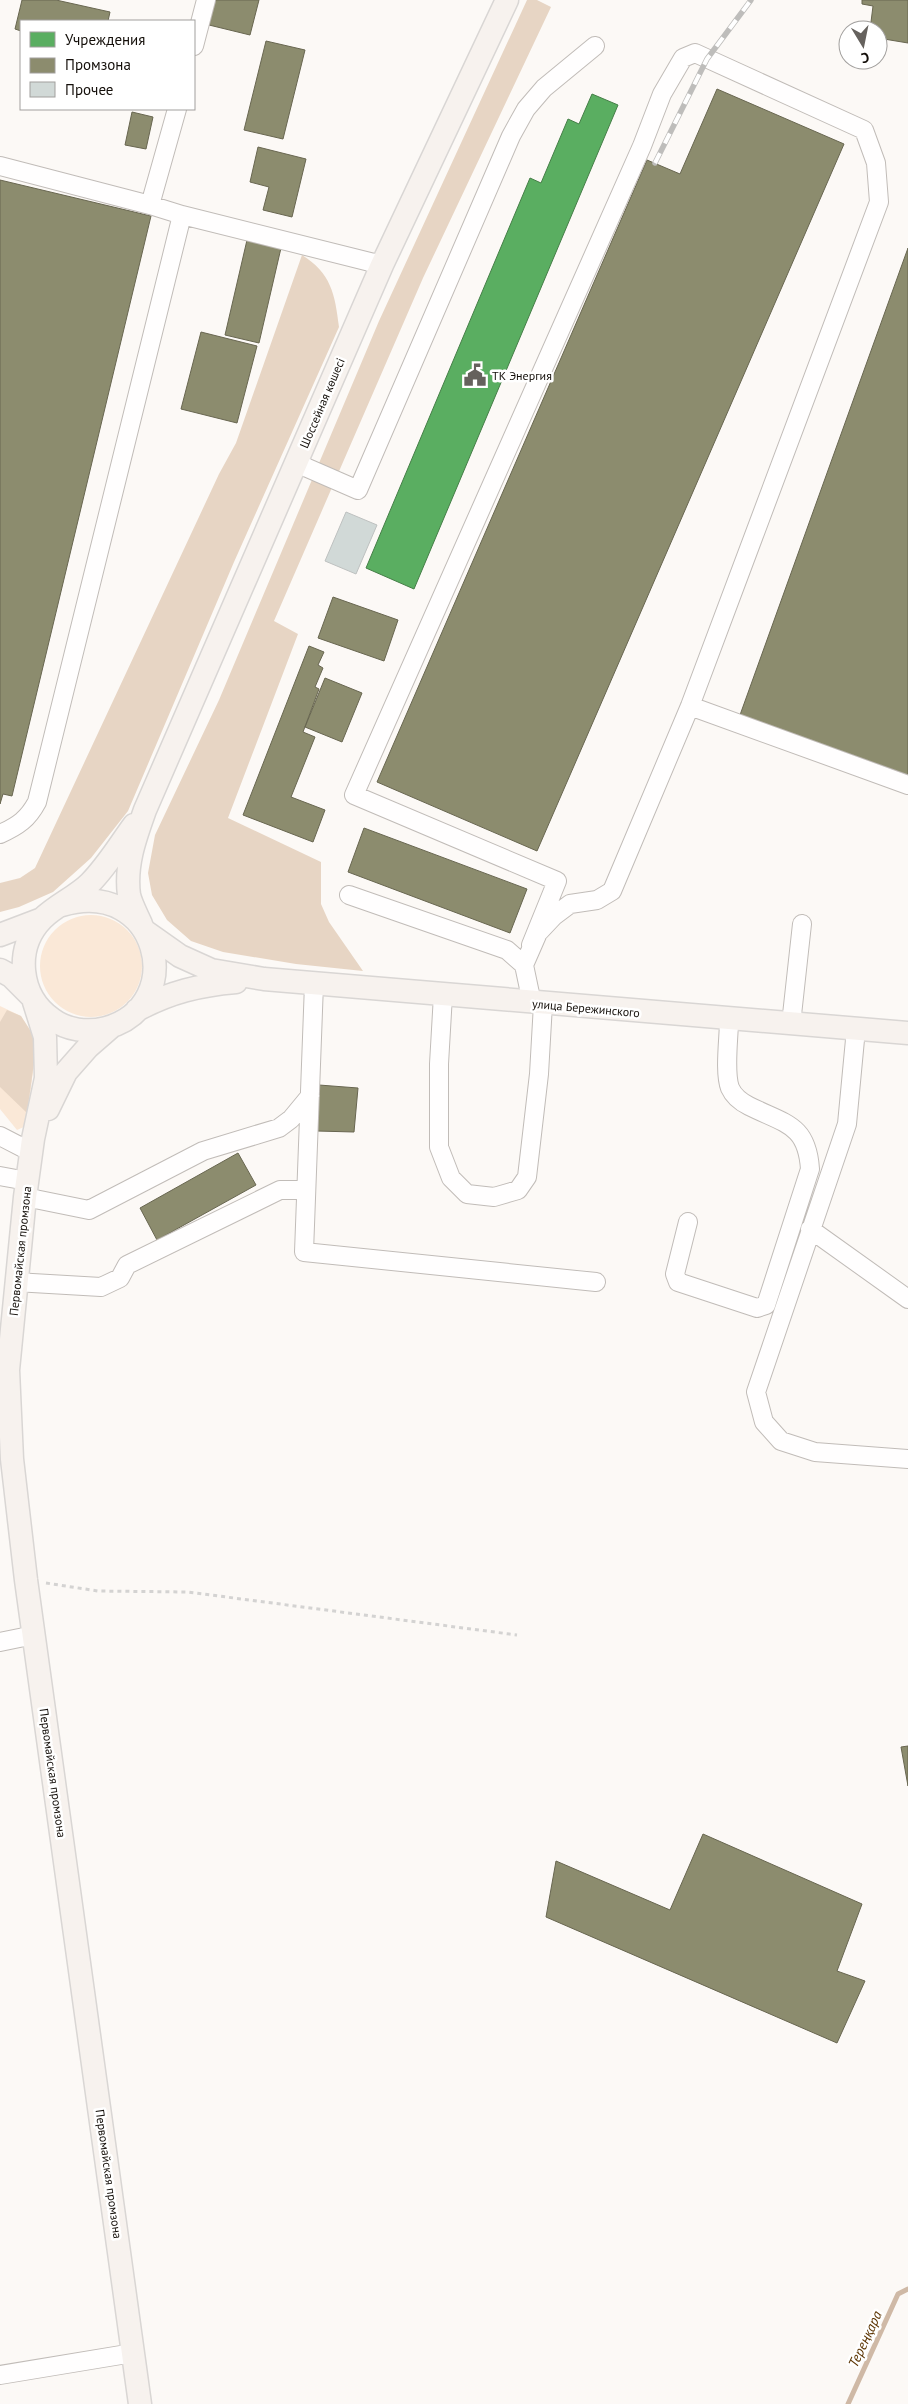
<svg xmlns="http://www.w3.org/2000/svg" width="908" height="2404" viewBox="0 0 908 2404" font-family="'PT Sans',sans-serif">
	<rect width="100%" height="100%" fill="#fcf9f6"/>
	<path fill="#fae8d7" d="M40 966a51 51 0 1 1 102 0a51 51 0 1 1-102 0Z
		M0 1006 21 1016 37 1041 26 1126 17 1130 0 1109Z"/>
	<path fill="#e7d5c4" d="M527 0H537L551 7 423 278 274 621 298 634 228 818 321 862V904L329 922 363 971 296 964 223 952 191 941 167 920 152 895 148 873 155 835 219 700 379 321Z
		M302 255C331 273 335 294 339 327L234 562 128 811 91 858 53 892 19 907 0 912V883L20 878 35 868 219 474 236 443Z
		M7 1010 21 1016 37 1041 27 1113 0 1087V1022Z"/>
	<path fill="#5aae61" stroke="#457e47" d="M592 94 618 105 414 589 366 568 530 178 541 183 568 119 579 124Z"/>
	<path fill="#8c8c6e" stroke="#686650" d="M22 0H56L110 12 108 21H21V31L15 29Z
		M215 0H259L250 35 209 25Z
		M862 0H908V43L878 38V30H870L873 6 862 4Z
		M266 41 305 50 283 139 244 130Z
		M717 89 844 144 537 851 377 782 647 160 680 174Z
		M132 112 153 117 146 149 125 145Z
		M258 147 306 159 292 217 263 210 269 187 250 182Z
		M0 180 151 216 12 796 3 794 0 804Z
		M247 240 281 248 259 343 225 335Z
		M908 248V775L740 715Z
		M201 332 257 346 237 423 181 409Z
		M333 597 398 620 384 661 318 638Z
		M309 646 324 652 318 665 323 668 315 687 319 689 303 732 315 737 291 797 325 810 313 842 243 815Z
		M325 678 362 693 342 742 305 727Z
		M364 828 527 889 510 933 348 872Z
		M319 1085 358 1088 354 1132 317 1131Z
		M238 1153 256 1185 157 1240 140 1208Z
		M908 1746V1786L901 1747Z
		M703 1834 862 1904 837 1971 865 1981 837 2043 546 1917 556 1861 670 1910Z"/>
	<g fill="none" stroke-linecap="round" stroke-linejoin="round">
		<path stroke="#cfb9a6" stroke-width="5" d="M848 2404 898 2294 908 2289"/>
	</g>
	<path fill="#d1d9d7" stroke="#bec1c0" d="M346 512 377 525 356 574 325 561Z"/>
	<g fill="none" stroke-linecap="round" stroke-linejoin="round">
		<defs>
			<path id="minor" d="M194 46 206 0
				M0 166 150 205 182 215
				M150 205 177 109
				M296 463 358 490 511 136 526 109 544 88 595 46
				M690 706 908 785
				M0 834C18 826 28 819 37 802L182 215 382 265
				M349 895 507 950 524 965 532 1003
				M524 965 538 933 554 916 570 904 597 900 612 891 690 706 879 202 876 163 864 130 695 53 683 58 662 94 642 146 354 795 557 881 531 945
				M314 984 304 1252 596 1282
				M443 995 439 1064V1147L451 1178 467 1194 494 1197 518 1190 527 1177 539 1074 543 1004
				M791 1024 802 924
				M856 1029 847 1124 756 1392 764 1422 781 1441 815 1452 908 1459
				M0 1136 31 1152
				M0 1176 27 1181
				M25 1197 89 1210 203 1151 279 1128 291 1119 310 1096
				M688 1222 675 1274 678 1282 757 1308 766 1305 810 1169C807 1124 785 1124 749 1106 741 1102 734 1097 730 1088 724 1072 729 1038 729 1020
				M810 1229 908 1299
				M15 1282 101 1287 120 1278 127 1265 280 1190H306
				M0 1642 34 1635
				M0 2375 133 2353"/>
			<path id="major" d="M62 905C158 876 190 1005 106 1028 87 1033 67 1030 52 1019 19 996 14 948 42 919 56 905 76 897 90 883 107 866 120 844 134 825
				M141 924C137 915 131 904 129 895 125 865 135 838 145 810L382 265 507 0
				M146 932 180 956 211 970 264 979 908 1033
				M0 935 42 919
				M0 970 11 976 30 995
				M34 1002 45 1037 46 1078 33 1139 25 1197 8 1370 12 1459 26 1580 140 2404
				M137 1010C170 992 200 985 236 982
				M48 1109 66 1072 88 1047 111 1027"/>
		</defs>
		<use href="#minor" stroke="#c1bcb8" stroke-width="20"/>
		<use href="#major" stroke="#d9d6d4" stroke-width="25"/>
		<path stroke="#d4d3d2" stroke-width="3" stroke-dasharray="4 4" stroke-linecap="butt" d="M46 1583 98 1591 188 1592 517 1635"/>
		<use href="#minor" stroke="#fffefe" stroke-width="18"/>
		<use href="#major" stroke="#f7f2ee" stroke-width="22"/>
		<defs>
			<path id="rail" d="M655 163 707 59 751 0"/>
		</defs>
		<use href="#rail" stroke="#bebdbb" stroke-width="5.5"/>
		<use href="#rail" stroke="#fff" stroke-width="4" stroke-dasharray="11" stroke-linecap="butt"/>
	</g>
	<defs>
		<symbol id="civic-bare" viewBox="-9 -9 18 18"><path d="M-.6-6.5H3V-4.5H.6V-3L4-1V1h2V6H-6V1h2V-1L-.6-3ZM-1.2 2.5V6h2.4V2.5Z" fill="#65615d" stroke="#fff" stroke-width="2.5" paint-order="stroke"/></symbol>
	</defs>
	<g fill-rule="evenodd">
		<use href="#civic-bare" x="459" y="359" width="32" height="32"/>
	</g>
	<g text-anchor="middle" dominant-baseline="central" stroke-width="5" stroke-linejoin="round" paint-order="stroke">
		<g font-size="12" fill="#140f0a" stroke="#fff" text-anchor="start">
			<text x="492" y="375">ТК Энергия</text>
		</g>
		<g font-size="12" fill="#140f0a" stroke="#fff">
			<text transform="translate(322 403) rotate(-67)">Шоссейная көшесі</text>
			<text transform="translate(586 1008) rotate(5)">улица Бережинского</text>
			<text transform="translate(20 1251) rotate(-84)">Первомайская промзона</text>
			<text transform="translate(53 1773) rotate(82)">Первомайская промзона</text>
			<text transform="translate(109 2174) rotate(82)">Первомайская промзона</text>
		</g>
		<g font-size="14" font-style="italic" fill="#5b3301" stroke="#fff">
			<text transform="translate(865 2339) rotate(-65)">Тереңқара</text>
		</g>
	</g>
	<rect x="20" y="20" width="175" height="90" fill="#ffffff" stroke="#a19f9d"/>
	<rect x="30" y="32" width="25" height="15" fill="#5aae61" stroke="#a19f9d"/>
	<text x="65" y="45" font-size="15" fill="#140f0a">Учреждения</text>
	<rect x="30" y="58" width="25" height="15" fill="#8c8c6e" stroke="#a19f9d"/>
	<text x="65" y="70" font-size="15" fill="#140f0a">Промзона</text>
	<rect x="30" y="82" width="25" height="15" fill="#d1d9d7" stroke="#a19f9d"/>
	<text x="65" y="95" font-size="15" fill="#140f0a">Прочее</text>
	<g transform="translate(863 45) rotate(170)"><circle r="24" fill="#ffffff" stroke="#a19f9d"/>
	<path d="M0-4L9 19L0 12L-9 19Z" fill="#65615d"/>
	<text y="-8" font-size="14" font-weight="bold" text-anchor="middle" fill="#140f0a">С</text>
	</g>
</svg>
